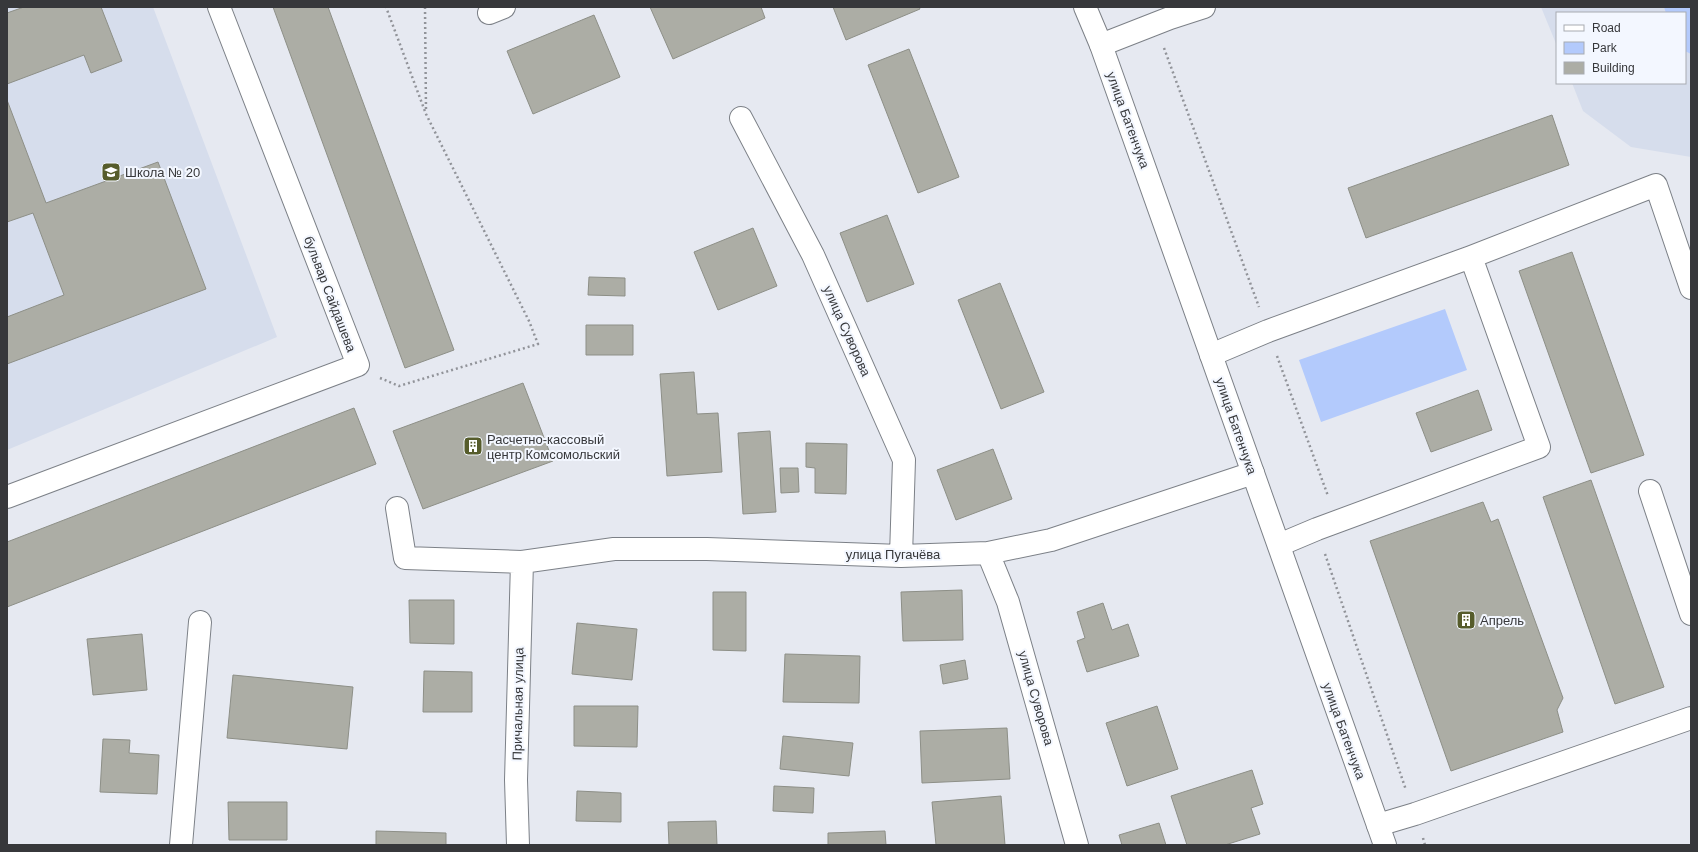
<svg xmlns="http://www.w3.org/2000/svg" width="1698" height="852" viewBox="0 0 1698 852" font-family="Arial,sans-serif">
	<rect width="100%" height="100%" fill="#e6e9f1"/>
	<path fill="#d6ddec" d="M7 7H153L277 337 7 450Z
		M1541 7H1691V157L1631 147 1583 111 1572 83H1685V13H1557V46Z"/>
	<path fill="#b3cafc" d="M1664 7H1691V54L1685 51V13H1666Z
		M1445 309 1467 370 1321 422 1299 360Z"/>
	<path fill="#acada5" stroke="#8d8f87" d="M24 7H101L122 61 91 73 84 55 7 84V13Z
		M273 7H328L454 350 405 368Z
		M650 7H761L765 18 673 59Z
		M833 7H919L920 9 846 40Z
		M594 15 620 77 533 114 507 51Z
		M909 49 959 177 918 193 868 65Z
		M7 100 46 203 158 162 206 289 7 364V317L64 295 33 213 7 222Z
		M1552 115 1569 165 1366 238 1348 188Z
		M887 215 914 284 867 302 840 233Z
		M753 228 777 286 718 310 694 252Z
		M1572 252 1644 455 1591 473 1519 271Z
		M589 277 625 278V296L588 295Z
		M1000 283 1044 392 1001 409 958 300Z
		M586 325H633V355H586Z
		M694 372 697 414 718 413 722 472 667 476 660 374Z
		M523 383 553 461 423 509 393 431Z
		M1478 390 1492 430 1431 452 1416 413Z
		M354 408 376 464 7 607V542Z
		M770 431 776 512 743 514 738 433Z
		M806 443 847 444 846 494 815 493V468L806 467Z
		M993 449 1012 499 956 520 937 470Z
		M780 468H798L799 492 781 493Z
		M1591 480 1664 687 1615 704 1543 497Z
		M1483 502 1491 522 1498 519 1563 698 1557 710 1563 732 1451 771 1370 541Z
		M962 590 963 640 903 641 901 592Z
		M713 592H746V651L713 650Z
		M409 600H454V644L410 643Z
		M1103 603 1112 630 1128 624 1139 656 1087 672 1077 641 1085 638 1077 612Z
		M577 623 637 629 632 680 572 674Z
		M142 634 147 690 93 695 87 639Z
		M785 654 860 656 859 703 783 702Z
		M965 660 968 679 943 684 940 665Z
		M424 671 472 672V712H423Z
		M233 675 353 687 347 749 227 738Z
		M574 706H638L637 747 574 746Z
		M1157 706 1178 769 1127 786 1106 723Z
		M1007 728 1010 779 922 783 920 731Z
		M783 736 853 743 849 776 780 769Z
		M103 739 130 740 129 753 159 755 157 794 100 792Z
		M1252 770 1263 804 1251 808 1260 834 1225 845H1187L1171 796Z
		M774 786 814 788 813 813 773 811Z
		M577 791 621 793V822L576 821Z
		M1001 796 1005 845H936L932 802Z
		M228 802H287V840H229Z
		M716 821 717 845H669L668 822Z
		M1159 823 1166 845H1122L1119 835Z
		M376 831 446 833V845H376Z
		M885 831 886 845H828V833Z"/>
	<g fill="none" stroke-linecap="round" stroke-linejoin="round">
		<defs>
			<path id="minor" d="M489 13 504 7
				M1101 45 1170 18 1204 7
				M741 118 813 255 904 460 901 556
				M1211 355 1268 331 1471 257 1656 185 1691 288
				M1650 491 1691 614
				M7 497 358 365 219 7
				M397 508 405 558 522 562 614 549H707L901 556 988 553 1051 540 1253 473
				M1279 545 1317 529 1539 447 1471 257
				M988 553 1008 602 1077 845
				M1378 825 1415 814 1691 718
				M181 845 200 622
				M518 845 516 780 522 562"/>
			<path id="major" d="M1085 7 1101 45 1385 845"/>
		</defs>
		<use href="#minor" stroke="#7c8087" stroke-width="24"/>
		<use href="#major" stroke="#7c8087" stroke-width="24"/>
		<path stroke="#919399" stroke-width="2.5" stroke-dasharray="2 3" stroke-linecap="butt" d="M425 7 426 111
			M1164 48 1259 307
			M1277 356 1328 496
			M380 378 399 386 538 344 529 321 426 114 386 7
			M1325 554 1406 790
			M1423 838 1425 845"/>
		<use href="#minor" stroke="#fff" stroke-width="22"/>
		<use href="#major" stroke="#fff" stroke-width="22"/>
	</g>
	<defs>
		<symbol id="school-square" viewBox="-11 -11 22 22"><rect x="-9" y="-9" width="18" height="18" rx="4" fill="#565c2b" stroke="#f3f7ff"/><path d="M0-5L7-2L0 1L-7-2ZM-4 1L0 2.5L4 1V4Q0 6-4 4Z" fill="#fff"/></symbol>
		<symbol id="building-square" viewBox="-11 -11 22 22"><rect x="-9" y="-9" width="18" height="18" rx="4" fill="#565c2b" stroke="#f3f7ff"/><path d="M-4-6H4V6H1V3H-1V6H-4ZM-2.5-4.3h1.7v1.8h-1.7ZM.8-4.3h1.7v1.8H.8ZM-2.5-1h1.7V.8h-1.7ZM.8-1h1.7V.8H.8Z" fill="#fff"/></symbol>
	</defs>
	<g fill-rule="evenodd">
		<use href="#school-square" x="100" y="161" width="22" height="22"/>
		<use href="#building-square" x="462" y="435" width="22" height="22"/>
		<use href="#building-square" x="1455" y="609" width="22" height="22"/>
	</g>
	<g text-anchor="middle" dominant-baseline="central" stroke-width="4" stroke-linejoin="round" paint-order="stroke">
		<g font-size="13" fill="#37383b" stroke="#f3f7ff">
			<text transform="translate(1128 120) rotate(70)">улица Батенчука</text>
			<text transform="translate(330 294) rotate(69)">бульвар Сайдашева</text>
			<text transform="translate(847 331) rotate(66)">улица Суворова</text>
			<text transform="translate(1236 426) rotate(71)">улица Батенчука</text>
			<text x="893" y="554">улица Пугачёва</text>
			<text transform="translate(1036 698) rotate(74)">улица Суворова</text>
			<text transform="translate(518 704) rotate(-89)">Причальная улица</text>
			<text transform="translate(1344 731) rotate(70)">улица Батенчука</text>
		</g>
		<g font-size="13" fill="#37383b" stroke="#f3f7ff" text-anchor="start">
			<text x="125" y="172">Школа № 20</text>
			<text x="487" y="439">Расчетно-кассовый<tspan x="487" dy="15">центр Комсомольский</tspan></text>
			<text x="1480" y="620">Апрель</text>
		</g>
	</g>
	<rect width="1698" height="852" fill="none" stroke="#37383b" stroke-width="16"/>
	<rect x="1556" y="12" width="130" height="72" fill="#f3f7ff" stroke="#a8abb1"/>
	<rect x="1564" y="25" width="20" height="6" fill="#ffffff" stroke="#a8abb1"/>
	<text x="1592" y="32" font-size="12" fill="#37383b">Road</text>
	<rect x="1564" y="42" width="20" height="12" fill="#b3cafc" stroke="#a8abb1"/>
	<text x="1592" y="52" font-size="12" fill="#37383b">Park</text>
	<rect x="1564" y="62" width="20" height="12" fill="#acada5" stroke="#a8abb1"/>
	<text x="1592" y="72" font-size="12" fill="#37383b">Building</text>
</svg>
